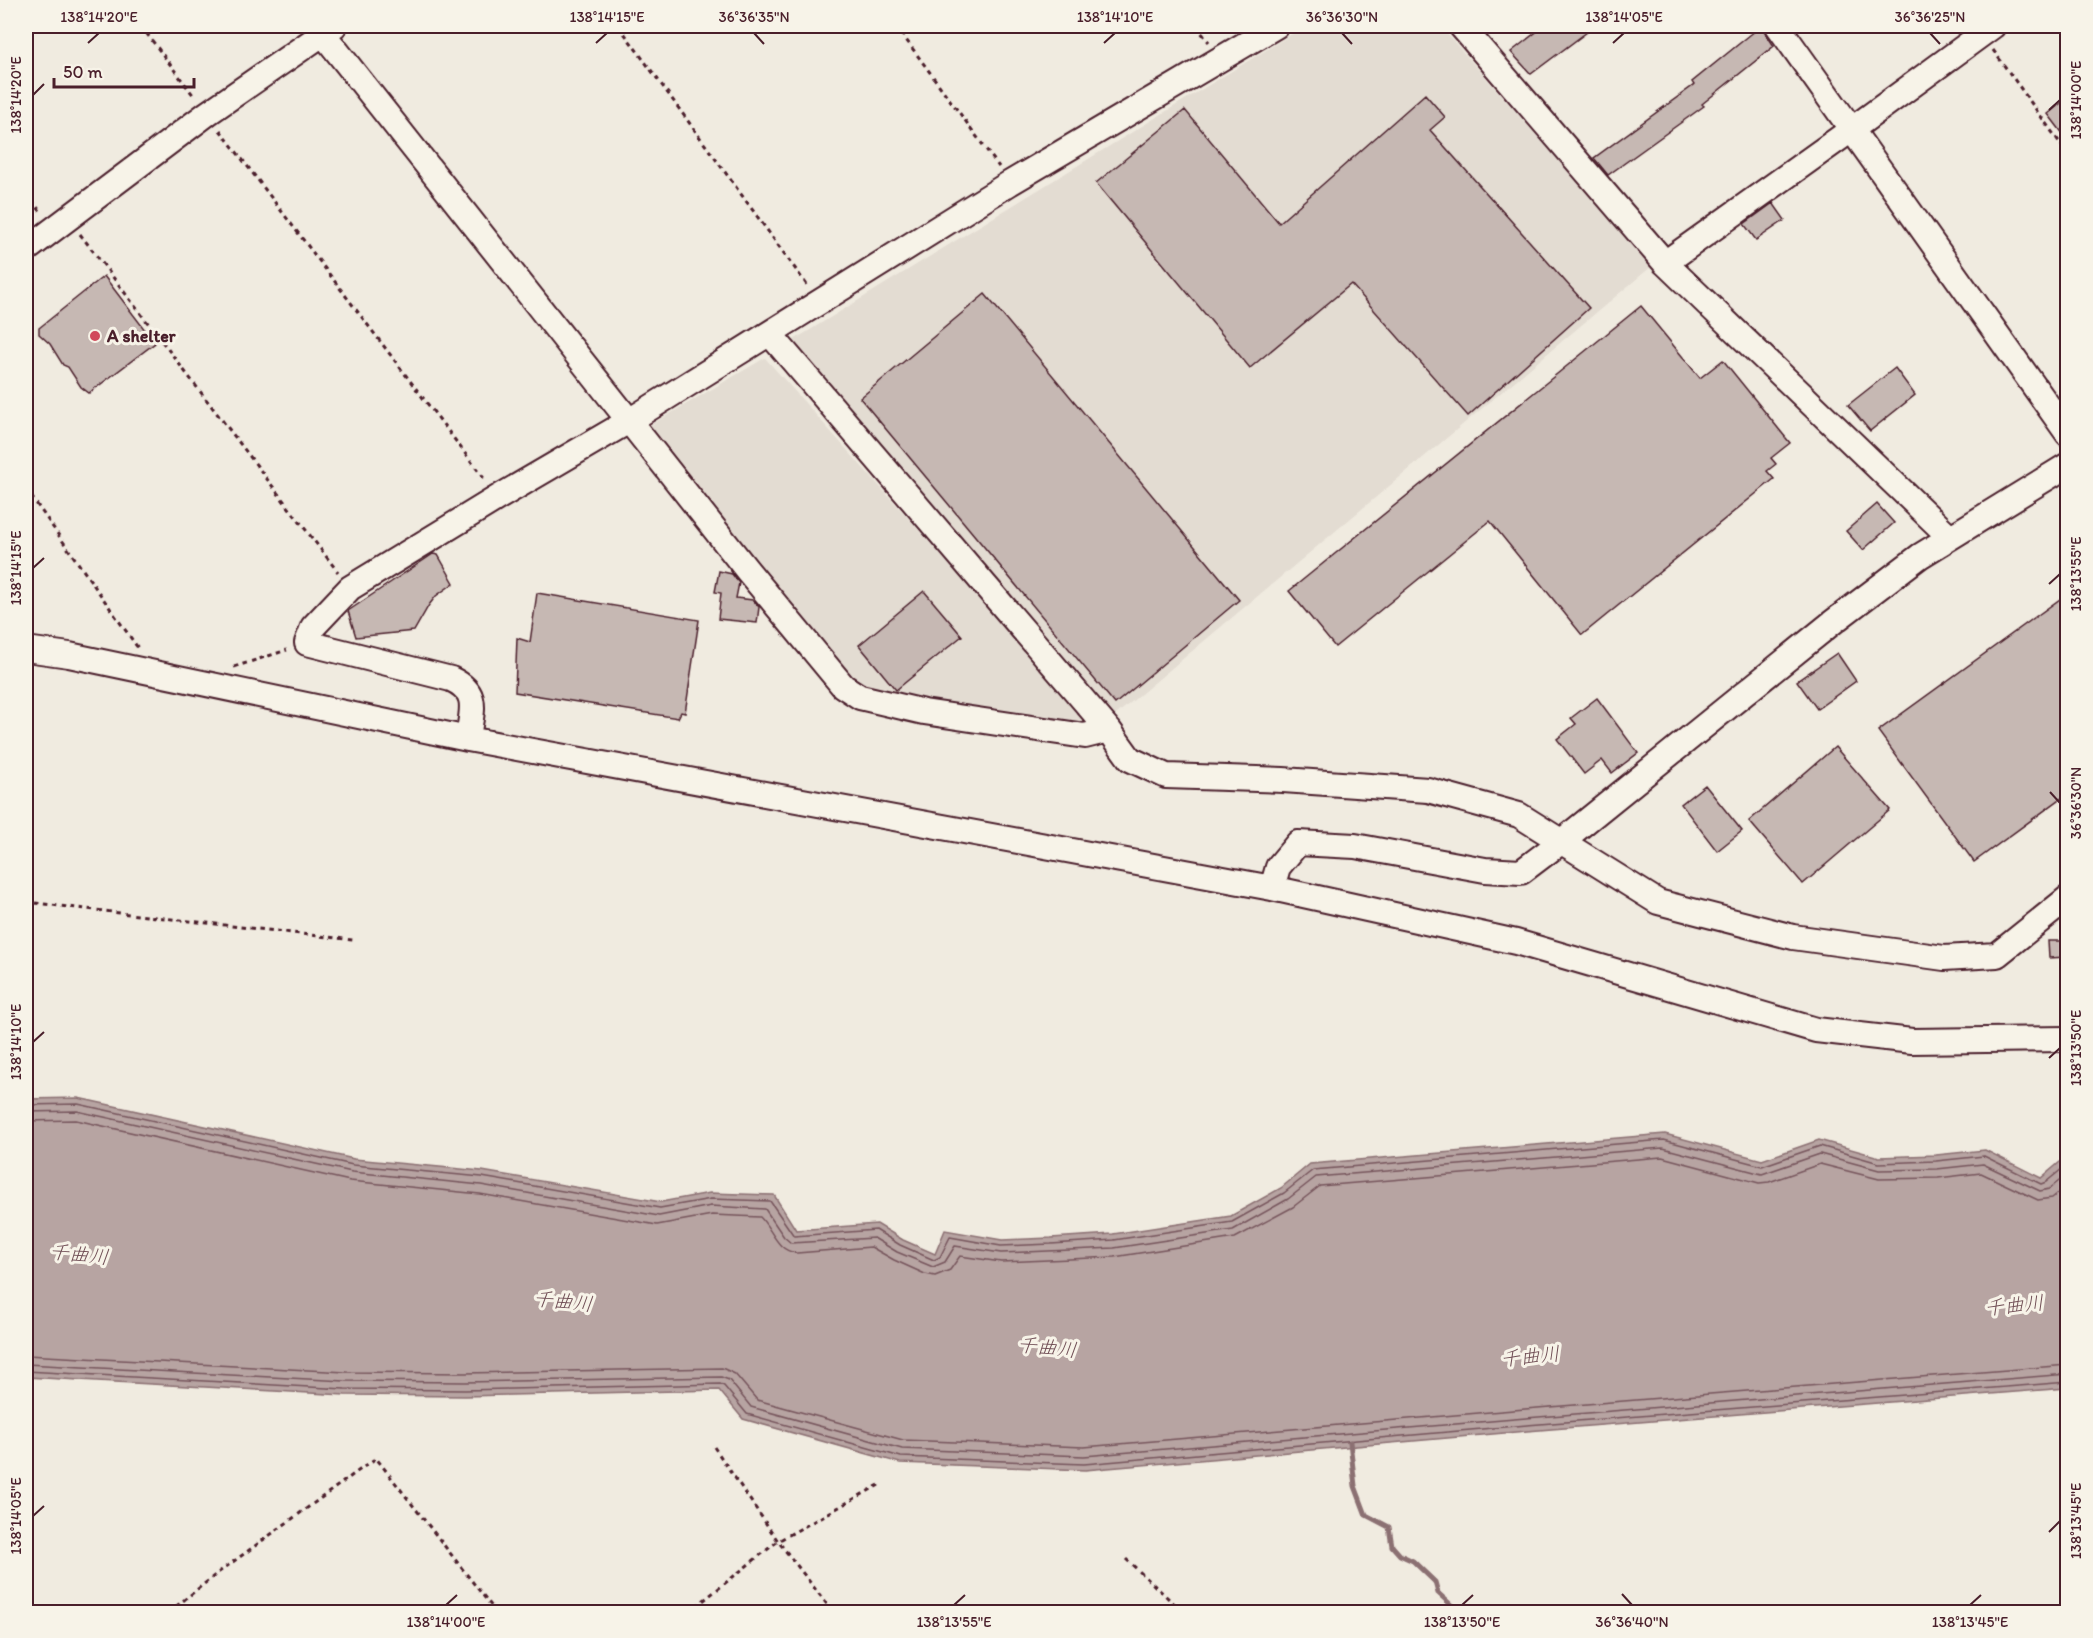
<svg xmlns="http://www.w3.org/2000/svg" width="2093" height="1638" viewBox="0 0 2093 1638" font-family="Itim,'Klee One',sans-serif">
	<rect width="100%" height="100%" fill="#f0ebe0"/>
	<filter id="ink" filterUnits="userSpaceOnUse"><feTurbulence type="fractalNoise" baseFrequency=".0167" numOctaves="2"/><feDisplacementMap in="SourceGraphic" scale="12" xChannelSelector="R" yChannelSelector="G"/><feConvolveMatrix kernelMatrix="1 2 1 2 8 2 1 2 1" color-interpolation-filters="sRGB"/></filter>
	<g filter="url(#ink)">
		<path fill="#e3dcd2" d="M1305 26H1440L1652 266 1111 719 784 346Z
			M765 358 1093 725 1085 736 843 686 649 426Z"/>
		<path fill="#b7a4a2" stroke="#8b6f72" stroke-width="1.5" d="M78 1098 354 1159 482 1171 661 1202 710 1193 774 1195 796 1230 877 1224 903 1240 935 1254 945 1230 1002 1240 1051 1238 1113 1234 1231 1216 1281 1188 1310 1164 1665 1134 1762 1160 1819 1140 1879 1157 1936 1155 1985 1150 2041 1178 2067 1156V1388L1527 1431 1085 1470 900 1463 743 1419 719 1390 465 1396 345 1395 26 1377V1099Z"/>
		<g fill="none" stroke-linecap="round" stroke-linejoin="round">
			<path stroke="#76545b" stroke-width="1.5" d="M26 1105 78 1104 353 1165 482 1177 660 1208 711 1199 770 1201 794 1236 876 1230 900 1245 934 1260 940 1257 950 1237 1001 1246 1051 1244 1114 1240 1232 1222 1284 1193 1313 1170 1664 1140 1762 1166 1820 1146 1879 1163 1936 1161 1984 1156 2041 1184 2046 1182 2068 1164
				M26 1112 77 1111 352 1172 481 1185 659 1216 711 1206 765 1209 784 1237 791 1243 874 1238 897 1252 933 1267 945 1262 955 1246 1001 1253 1114 1248 1233 1230 1288 1199 1316 1177 1663 1148 1762 1174 1820 1154 1879 1170 1937 1169 1983 1164 2040 1191 2049 1189 2068 1174
				M26 1121 76 1120 350 1181 480 1194 657 1225 712 1215 760 1217C773 1230 776 1251 797 1253L871 1247 894 1260 925 1274 935 1276 950 1270 960 1256 1001 1262 1114 1257 1235 1238 1293 1207 1320 1186 1662 1157 1759 1183 1769 1182 1820 1164 1879 1179 1938 1178 1981 1173 2038 1200 2052 1198 2068 1185
				M26 1355 346 1372 465 1373 722 1368 735 1374 757 1400 903 1440 1084 1447 1525 1409 2068 1365
				M26 1364 345 1381 465 1382 721 1377 729 1380 751 1407 902 1449 1084 1456 1526 1418 2068 1374
				M26 1371 345 1389 465 1390 720 1384 724 1386 747 1414 901 1457 1084 1464 1527 1425 2068 1382"/>
			<path stroke="#8b6f72" stroke-width="5" d="M1350 1442 1355 1486 1366 1515 1389 1527 1392 1546 1400 1555 1413 1561 1435 1582 1438 1593 1459 1612"/>
		</g>
		<path fill="#c6b8b3" stroke="#4a1f2b" stroke-width="1.5" d="M1544 26H1595L1531 74 1511 52Z
			M1761 26 1774 46 1702 104 1704 106 1608 175 1594 158 1694 85 1692 82Z
			M1425 94 1445 117 1430 130 1589 308 1468 416 1351 284 1250 368 1096 183 1185 110 1279 223Z
			M2067 98V139L2048 114Z
			M1773 203 1785 220 1756 240 1744 224Z
			M104 276 155 343 89 393 81 387 68 367 63 365 50 344 39 334V328Z
			M985 294 1239 600 1115 704 860 398Z
			M1641 306 1700 378 1723 360 1790 443 1771 458 1776 464 1767 471 1774 479 1582 635 1490 521 1335 647 1289 591Z
			M1895 368 1915 395 1870 431 1848 405Z
			M1877 504 1894 523 1863 550 1846 531Z
			M433 554 438 555 454 583 436 596 429 605 414 631 356 637 348 611Z
			M719 571 732 574 739 583 736 598 753 600 759 607 757 623 718 619 721 593 715 592Z
			M924 591 962 636 896 690 859 645Z
			M537 593 699 620 685 713 681 712 678 718 515 692 517 638 530 642Z
			M2067 594V794L1974 862 1878 731Z
			M1837 653 1856 681 1817 709 1797 681Z
			M1597 698 1638 753 1612 773 1602 760 1584 774 1557 739 1576 724 1571 718Z
			M1835 747 1890 810 1803 884 1749 821Z
			M1705 785 1742 831 1717 851 1681 804Z
			M2048 941H2067V957L2049 958Z"/>
		<g fill="none" stroke-linecap="round" stroke-linejoin="round">
			<defs>
				<path id="minor" d="M317 26 747 570 843 686 860 697 924 712 1085 736 1109 730
					M1461 26 1665 263 1950 537
					M1778 26 2068 434
					M26 250 208 113 334 26
					M1665 263 1851 130 1993 26
					M770 334 1109 730 1130 759 1166 776 1283 780 1428 790 1519 815 1658 902 1793 937 1944 958 1997 955 2068 898
					M26 649 69 655 468 739 1272 888 1516 942 1816 1030 1912 1041 2068 1039
					M468 739C471 711 481 693 451 679L307 643 313 627 350 588 499 497 629 421 1010 183 1276 26
					M1272 888 1278 867 1298 843 1355 846 1485 870 1521 872 1562 841 1833 622 1920 556 2068 465"/>
			</defs>
			<use href="#minor" stroke="#4a1f2b" stroke-width="28"/>
			<path stroke="#4a1f2b" stroke-width="3" stroke-dasharray="4.5 4.5" stroke-linecap="butt" d="M141 26 194 96
				M619 26 807 285
				M896 26 999 167
				M1196 26 1209 42
				M1993 50 2068 154
				M220 130 486 481
				M26 193 41 212
				M80 234 338 572
				M26 489 138 648
				M234 667 287 650
				M26 902 353 940
				M714 1447 778 1541 833 1612
				M1126 1559 1183 1612
				M169 1612 219 1572 376 1458 496 1612
				M689 1612 778 1541 879 1485"/>
			<use href="#minor" stroke="#f7f3e8" stroke-width="24"/>
		</g>
	</g>
	<path fill="none" stroke="#4a1f2b" stroke-width="2" d="M754 33 764 44M1342 33 1352 44M1930 33 1940 44M88 43 99 33M596 43 607 33M1104 43 1115 33M1613 43 1624 33M33 95 44 84M2049 110 2060 100M33 568 44 558M2049 584 2060 574M2050 792 2060 803M33 1042 44 1032M2049 1058 2060 1048M33 1516 44 1506M2049 1532 2060 1521M1622 1594 1632 1605M446 1605 457 1595M954 1605 965 1595M1462 1605 1473 1595M1970 1605 1981 1595"/>
	<circle fill="#d1495b" stroke="#f7f3e8" stroke-width="2" cx="95" cy="336" r="6"/>
	<g text-anchor="middle" dominant-baseline="central" stroke-width="6" stroke-linejoin="round" paint-order="stroke">
		<g font-size="18" font-weight="bold" fill="#4a1f2b" stroke="#f7f3e8" text-anchor="start">
			<text x="107" y="336">A shelter</text>
		</g>
		<g font-size="20" font-style="italic" fill="#704e55" stroke="#f7f3e8">
			<text transform="translate(79 1254) rotate(6)">千曲川</text>
			<text transform="translate(563 1301) rotate(6)">千曲川</text>
			<text transform="translate(2014 1305) rotate(-6)">千曲川</text>
			<text transform="translate(1047 1347) rotate(6)">千曲川</text>
			<text transform="translate(1530 1356) rotate(-6)">千曲川</text>
		</g>
	</g>
	<rect width="2093" height="1638" fill="none" stroke="#f7f3e8" stroke-width="66"/>
	<path d="M54 78v9h140v-9" fill="none" stroke="#4a1f2b" stroke-width="3"/>
	<text x="63" y="78" font-size="18" fill="#4a1f2b" stroke="#f7f3e8" stroke-width="4.5" paint-order="stroke">50 m</text>
	<rect x="33" y="33" width="2027" height="1572" fill="none" stroke="#4a1f2b" stroke-width="2"/>
	<g font-size="15" text-anchor="middle" fill="#4a1f2b">
		<text x="99" y="22">138°14'20"E</text>
		<text x="607" y="22">138°14'15"E</text>
		<text x="754" y="22">36°36'35"N</text>
		<text x="1115" y="22">138°14'10"E</text>
		<text x="1342" y="22">36°36'30"N</text>
		<text x="1624" y="22">138°14'05"E</text>
		<text x="1930" y="22">36°36'25"N</text>
		<text transform="translate(16 95) rotate(-90)" y="5">138°14'20"E</text>
		<text transform="translate(2076 100) rotate(-90)" y="5">138°14'00"E</text>
		<text transform="translate(16 568) rotate(-90)" y="5">138°14'15"E</text>
		<text transform="translate(2076 574) rotate(-90)" y="5">138°13'55"E</text>
		<text transform="translate(2076 803) rotate(-90)" y="5">36°36'30"N</text>
		<text transform="translate(16 1042) rotate(-90)" y="5">138°14'10"E</text>
		<text transform="translate(2076 1048) rotate(-90)" y="5">138°13'50"E</text>
		<text transform="translate(16 1516) rotate(-90)" y="5">138°14'05"E</text>
		<text transform="translate(2076 1521) rotate(-90)" y="5">138°13'45"E</text>
		<text x="446" y="1627">138°14'00"E</text>
		<text x="954" y="1627">138°13'55"E</text>
		<text x="1462" y="1627">138°13'50"E</text>
		<text x="1632" y="1627">36°36'40"N</text>
		<text x="1970" y="1627">138°13'45"E</text>
	</g>
</svg>
